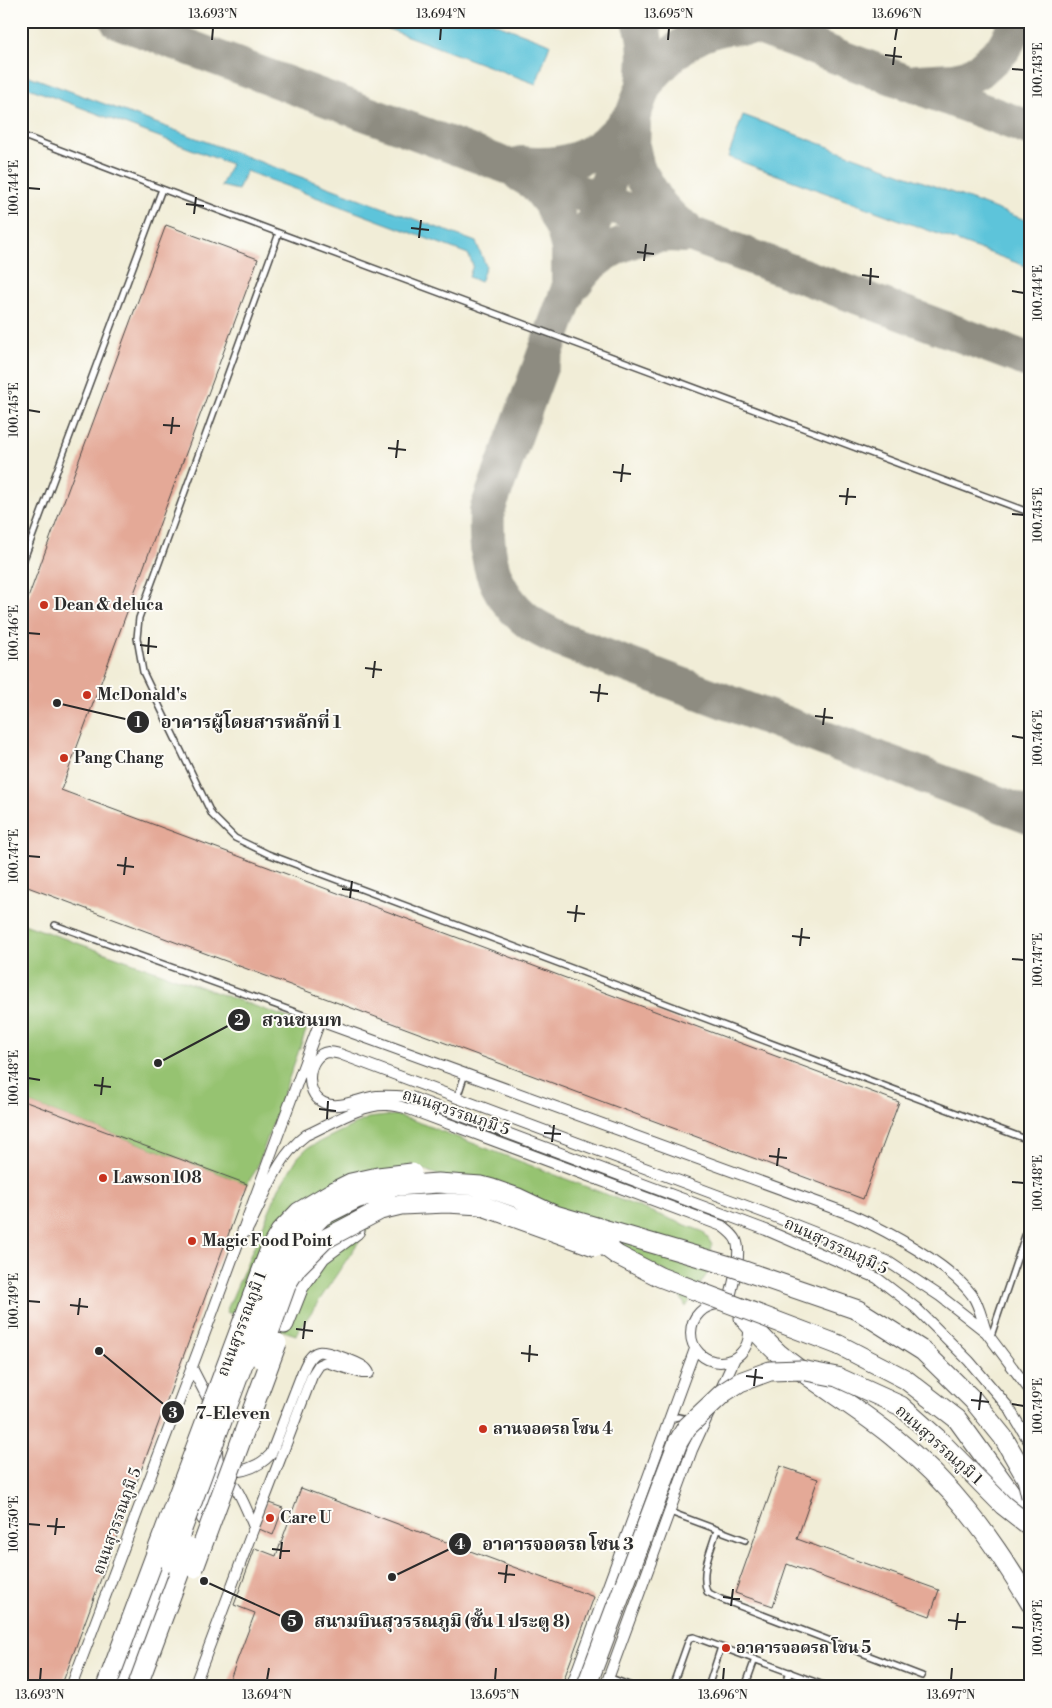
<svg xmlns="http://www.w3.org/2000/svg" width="1052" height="1708" viewBox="0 0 1052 1708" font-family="'Libre Bodoni','Noto Serif Thai',serif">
	<rect width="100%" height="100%" fill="#fdfcf7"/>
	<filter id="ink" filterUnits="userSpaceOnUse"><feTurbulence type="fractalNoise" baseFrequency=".02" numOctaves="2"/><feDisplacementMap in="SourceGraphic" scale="10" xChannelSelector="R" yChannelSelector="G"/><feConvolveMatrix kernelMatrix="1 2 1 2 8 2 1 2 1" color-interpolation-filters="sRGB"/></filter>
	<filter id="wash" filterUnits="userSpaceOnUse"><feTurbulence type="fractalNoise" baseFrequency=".0096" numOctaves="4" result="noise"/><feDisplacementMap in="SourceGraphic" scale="20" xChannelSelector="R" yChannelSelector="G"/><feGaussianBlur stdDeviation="1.12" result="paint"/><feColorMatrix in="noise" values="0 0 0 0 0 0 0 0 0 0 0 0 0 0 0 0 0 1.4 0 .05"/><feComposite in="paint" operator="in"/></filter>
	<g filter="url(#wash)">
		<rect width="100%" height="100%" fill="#f1edd7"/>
		<path fill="#96c371" stroke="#60774e" d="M21 923 308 1025 256 1170 247 1184 21 1100Z
			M395 1115 415 1121 704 1232 712 1245 707 1274 686 1307 667 1272 411 1164 296 1335 226 1312 279 1188 298 1157 307 1148 368 1118Z"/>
		<path fill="#5dc4da" stroke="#447882" d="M367 21H489L550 44 536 84Z
			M21 73 476 242 486 266 480 282 469 277 473 265 468 254 246 171 238 190 221 186 231 164 21 85Z
			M743 115 1031 222V268L728 157Z"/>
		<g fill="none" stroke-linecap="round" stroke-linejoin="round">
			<path stroke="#8e8c81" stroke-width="36" d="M118 21 1031 361
				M640 21C648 42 646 63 644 85L487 511C485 556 491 591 528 621 537 629 551 634 561 640L1031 816
				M743 21 1031 129
				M917 82 953 80 967 77 980 70 1003 49 1019 21
				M644 85C667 57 690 33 727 27 737 26 748 27 758 27
				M633 125 632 146 637 169 659 205 675 222 685 228
				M521 164C570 169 598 156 629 119
				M520 174 535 183 550 202 564 230 569 249V280
				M576 282C599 247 643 231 684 235"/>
		</g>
		<g id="blocks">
			<path fill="#e4a997" d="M166 225 258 259 61 790 899 1102 863 1199 25 886 21 895V617Z
				M21 1100 247 1184 61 1687H21Z
				M780 1466 818 1479 797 1539 939 1590 930 1616 787 1564 773 1606 735 1593Z
				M301 1488 594 1597 561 1687H227L255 1613 234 1605 255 1548 276 1556Z
				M266 1502 283 1508 273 1535 257 1528Z"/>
		</g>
	</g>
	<g filter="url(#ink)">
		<use href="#blocks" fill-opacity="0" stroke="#494845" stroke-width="1"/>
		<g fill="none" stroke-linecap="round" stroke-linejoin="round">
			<defs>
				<path id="lane" d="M21 135 162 189 21 567
					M162 189 279 233 139 618 137 638 143 672 212 815 235 838 268 854 1031 1141
					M279 233 1031 513
					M55 925 320 1021
					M457 1098 465 1074
					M991 1336 1031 1218
					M670 1419 678 1417 688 1419
					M670 1512 745 1540
					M717 1530C711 1549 700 1572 707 1592L721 1599 922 1676
					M608 1677 634 1687
					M672 1687 688 1642 690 1638 694 1637 829 1687
					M708 1687 721 1647
					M745 1687 755 1659
					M784 1687 790 1672"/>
				<path id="street" d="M246 1232C264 1200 276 1157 306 1135 329 1125 361 1104 386 1105 394 1105 402 1107 409 1109L722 1226C727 1230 733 1234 736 1240 743 1254 731 1290 728 1306
					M691 1333a29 29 0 1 1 58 0a29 29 0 1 1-58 0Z
					M191 1366 211 1405
					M1031 1392 986 1332 940 1296 887 1261 765 1213 340 1054C336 1053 332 1052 328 1052 308 1054 302 1093 324 1103 340 1110 360 1098 377 1096 388 1095 399 1096 411 1097L766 1230 877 1278 916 1308 969 1361 1009 1408 1031 1445
					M719 1393 735 1358
					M227 1472C245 1472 259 1467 271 1454L303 1371C306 1364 310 1354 318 1352 325 1350 358 1362 364 1367 365 1367 369 1372 369 1373
					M202 1519 220 1469
					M254 1527 312 1376 319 1365 326 1362 362 1373H369
					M71 1687 209 1322 320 1021 852 1215C887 1231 949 1264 972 1295 979 1304 982 1320 986 1331
					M194 1687 254 1527C249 1515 244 1502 237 1490 226 1472 217 1473 217 1449
					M571 1687 695 1349
					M605 1687 692 1450 710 1411"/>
				<path id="highway" d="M744 1318C755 1330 766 1342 778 1353 814 1383 855 1406 892 1436 953 1485 991 1537 1031 1604
					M284 1324 299 1286 321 1255 355 1230
					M839 1345 905 1379 957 1419 1031 1521
					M123 1687 170 1562"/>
			</defs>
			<use href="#lane" stroke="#494845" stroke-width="8"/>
			<use href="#street" stroke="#494845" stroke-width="12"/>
			<use href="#highway" stroke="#494845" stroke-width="21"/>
			<use href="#lane" stroke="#fff" stroke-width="5"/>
			<use href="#street" stroke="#fff" stroke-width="10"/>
			<use href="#highway" stroke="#fff" stroke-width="19"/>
			<defs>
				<path id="highway-bridge" d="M579 1227 617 1255 660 1277 839 1345
					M260 1358 287 1283 297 1267 325 1239 380 1210 401 1205 447 1203 480 1205 597 1247
					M170 1562 278 1269 294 1244 322 1216 356 1199 397 1186 438 1183 481 1186 492 1189 518 1198 552 1214 730 1266 858 1310 923 1351 973 1400 1003 1437 1027 1479 1031 1496
					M194 1568 277 1343
					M106 1687 270 1249 280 1232 299 1212 331 1193 351 1183 378 1177 412 1173
					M137 1687 189 1547
					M586 1687 678 1442 687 1427 723 1393 740 1382 770 1371 801 1370 837 1377 901 1406 937 1438 1003 1505 1031 1527"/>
			</defs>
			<use href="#highway-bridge" stroke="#494845" stroke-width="21" stroke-linecap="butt"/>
			<use href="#highway-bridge" stroke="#fff" stroke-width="19"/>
		</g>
	</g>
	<path fill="none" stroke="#2b2b2b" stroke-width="2" d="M212 40 213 28M440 40 441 28M668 40 669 28M895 40 897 28M885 55 902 57M893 65 895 47M1012 69 1024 70M28 188 40 189M186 204 204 206M194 214 196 197M411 228 429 230M419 238 421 220M637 252 654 254M644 261 646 244M862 275 879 277M870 285 871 268M1012 291 1024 293M28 410 40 412M163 425 180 426M171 434 173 417M388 448 406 450M396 458 398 440M613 472 631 474M621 482 623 464M839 496 856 497M846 505 848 488M1012 514 1024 515M28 633 40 634M140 645 157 647M148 654 149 637M365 668 382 670M373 678 375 661M590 692 608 694M598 702 600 684M815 716 833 718M823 725 825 708M1012 736 1024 738M28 856 40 857M117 865 134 867M124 875 126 857M342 889 359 891M350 898 352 881M567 912 585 914M575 922 577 905M792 936 810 938M800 946 802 928M1012 959 1024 960M28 1078 40 1080M94 1085 111 1087M101 1095 103 1077M319 1109 336 1111M327 1119 328 1101M544 1133 561 1134M552 1142 554 1125M769 1156 787 1158M777 1166 779 1148M1012 1182 1024 1183M28 1301 40 1302M70 1305 88 1307M78 1315 80 1298M296 1329 313 1331M303 1339 305 1321M521 1353 538 1355M529 1362 530 1345M746 1376 763 1378M754 1386 756 1369M971 1400 989 1402M1012 1404 1024 1406M979 1410 981 1392M28 1524 40 1525M47 1526 65 1527M55 1535 57 1518M272 1549 290 1551M280 1559 282 1542M498 1573 515 1575M505 1583 507 1565M723 1597 740 1599M731 1606 733 1589M948 1620 966 1622M1012 1627 1024 1628M956 1630 958 1613M40 1680 41 1668M267 1680 269 1668M495 1680 496 1668M723 1680 724 1668M951 1680 952 1668"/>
	<g fill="#c8321e" stroke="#fdfcf7" stroke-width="2">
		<circle cx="44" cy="605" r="5"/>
		<circle cx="87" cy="695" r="5"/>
		<circle cx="64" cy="758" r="5"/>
		<circle cx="103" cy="1178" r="5"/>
		<circle cx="192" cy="1241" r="5"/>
		<circle cx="483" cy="1429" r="5"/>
		<circle cx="270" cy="1518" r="5"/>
		<circle cx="726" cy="1648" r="5"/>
	</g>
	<g text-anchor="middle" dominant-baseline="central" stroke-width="4" stroke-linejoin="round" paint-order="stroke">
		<g font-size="16" font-weight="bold" fill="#2b2b2b" stroke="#fdfcf7" text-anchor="start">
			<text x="54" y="605">Dean &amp; deluca</text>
			<text x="97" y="695">McDonald's</text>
			<text x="74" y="758">Pang Chang</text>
			<text x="113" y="1178">Lawson 108</text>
			<text x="202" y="1241">Magic Food Point</text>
			<text x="493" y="1429">ลานจอดรถ โซน 4</text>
			<text x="280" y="1518">Care U</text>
			<text x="736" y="1648">อาคารจอดรถ โซน 5</text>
		</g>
		<g font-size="16" fill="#2b2b2b" stroke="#fdfcf7">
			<text transform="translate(456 1112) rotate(19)">ถนนสุวรรณภูมิ 5</text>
			<text transform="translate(836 1246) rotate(25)">ถนนสุวรรณภูมิ 5</text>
			<text transform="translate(242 1324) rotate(-69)">ถนนสุวรรณภูมิ 1</text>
			<text transform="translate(939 1445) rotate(42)">ถนนสุวรรณภูมิ 1</text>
			<text transform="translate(117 1521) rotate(-70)">ถนนสุวรรณภูมิ 5</text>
		</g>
	</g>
	<path fill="none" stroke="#2b2b2b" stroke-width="2" d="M57 703L138 722M158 1063L239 1020M99 1351L173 1412M392 1577L460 1544M204 1581L292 1621"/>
	<g fill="#2b2b2b" stroke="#fdfcf7" stroke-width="2">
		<circle cx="57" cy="703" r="5"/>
		<circle cx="158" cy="1063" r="5"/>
		<circle cx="99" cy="1351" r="5"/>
		<circle cx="392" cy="1577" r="5"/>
		<circle cx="204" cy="1581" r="5"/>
		<circle cx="138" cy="722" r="12"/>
		<circle cx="239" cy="1020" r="12"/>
		<circle cx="173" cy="1412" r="12"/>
		<circle cx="460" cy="1544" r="12"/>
		<circle cx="292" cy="1621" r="12"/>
	</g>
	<g font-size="15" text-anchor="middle" font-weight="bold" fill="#fff">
		<text x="138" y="727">1</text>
		<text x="239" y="1025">2</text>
		<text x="173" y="1418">3</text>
		<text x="460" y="1549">4</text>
		<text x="292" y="1626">5</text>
	</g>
	<g font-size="18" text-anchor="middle" font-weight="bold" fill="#2b2b2b" stroke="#fdfcf7" stroke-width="4" stroke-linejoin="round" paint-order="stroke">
		<text x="251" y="728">อาคารผู้โดยสารหลักที่ 1</text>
		<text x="302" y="1026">สวนชนบท</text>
		<text x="233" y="1419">7-Eleven</text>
		<text x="558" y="1550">อาคารจอดรถ โซน 3</text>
		<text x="442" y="1627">สนามบินสุวรรณภูมิ (ชั้น 1 ประตู 8)</text>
	</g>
	<rect width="1052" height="1708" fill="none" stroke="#fdfcf7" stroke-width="55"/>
	<rect x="28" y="28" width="996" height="1652" fill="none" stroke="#2b2b2b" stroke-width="2"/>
	<g font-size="12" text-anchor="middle" fill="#2b2b2b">
		<text x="213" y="18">13.693°N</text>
		<text x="441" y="18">13.694°N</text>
		<text x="669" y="18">13.695°N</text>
		<text x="897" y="18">13.696°N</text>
		<text transform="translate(1038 70) rotate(-90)" y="4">100.743°E</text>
		<text transform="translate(14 188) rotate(-90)" y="4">100.744°E</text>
		<text transform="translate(1038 293) rotate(-90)" y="4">100.744°E</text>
		<text transform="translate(14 410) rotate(-90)" y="4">100.745°E</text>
		<text transform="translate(1038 515) rotate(-90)" y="4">100.745°E</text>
		<text transform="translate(14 633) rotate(-90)" y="4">100.746°E</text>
		<text transform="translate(1038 738) rotate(-90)" y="4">100.746°E</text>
		<text transform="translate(14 856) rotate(-90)" y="4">100.747°E</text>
		<text transform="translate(1038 960) rotate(-90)" y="4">100.747°E</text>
		<text transform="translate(14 1078) rotate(-90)" y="4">100.748°E</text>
		<text transform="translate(1038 1183) rotate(-90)" y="4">100.748°E</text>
		<text transform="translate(14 1301) rotate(-90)" y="4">100.749°E</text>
		<text transform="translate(1038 1406) rotate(-90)" y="4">100.749°E</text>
		<text transform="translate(14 1524) rotate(-90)" y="4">100.750°E</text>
		<text transform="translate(1038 1628) rotate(-90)" y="4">100.750°E</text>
		<text x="40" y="1699">13.693°N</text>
		<text x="267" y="1699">13.694°N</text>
		<text x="495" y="1699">13.695°N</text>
		<text x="723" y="1699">13.696°N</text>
		<text x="951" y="1699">13.697°N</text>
	</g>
</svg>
